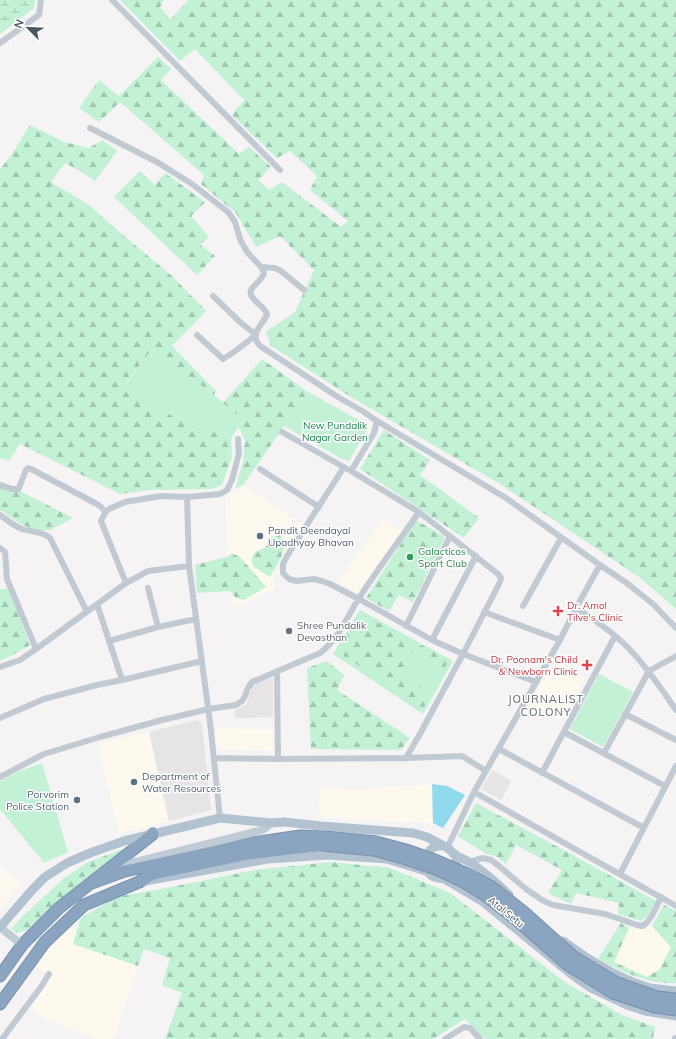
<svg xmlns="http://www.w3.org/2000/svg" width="676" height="1039" viewBox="0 0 676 1039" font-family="Mulish,sans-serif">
	<defs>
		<pattern id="forest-firs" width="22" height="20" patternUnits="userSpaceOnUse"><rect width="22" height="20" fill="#c3f1d5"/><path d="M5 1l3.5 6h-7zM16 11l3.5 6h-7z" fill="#a0c6b0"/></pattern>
		<pattern id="wetland-marsh" width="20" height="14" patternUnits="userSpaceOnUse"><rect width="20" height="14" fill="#c3f1d5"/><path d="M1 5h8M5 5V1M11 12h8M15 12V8" fill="none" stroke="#a0c6b0"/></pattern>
	</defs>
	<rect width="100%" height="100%" fill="#f5f3f3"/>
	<path fill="#fdf9ef" d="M243 485 302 525 287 548 275 571 274 583 276 588 232 608 227 557 225 496Z
		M384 518 402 531 359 593 338 582Z
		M555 661 585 678 560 723 529 705Z
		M216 728 273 729V751L219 749 216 743Z
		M149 732 169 821 119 834 98 744Z
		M432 784 433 823 319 818 320 788 363 789Z
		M0 866 21 883 0 909Z
		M652 926 671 947 660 969 647 977 614 962 629 928 643 929Z
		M63 927 76 930 74 944 138 966 113 1039H99L48 1021 30 1009 51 975 31 964Z"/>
	<path fill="#e6e4e5" d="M273 678V717L235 718V710L246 705 253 684Z
		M197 720 202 723 211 810 169 821 149 732Z
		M492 770 511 781 501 800 481 789Z"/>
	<path fill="#c3f1d5" d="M152 349 214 395 243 419 231 439 163 412 127 383Z
		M308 392 366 424 367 430 349 461 342 459 284 426Z
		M360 610 420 643 453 661 423 714 333 654Z
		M599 674 633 692 603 747 570 729Z
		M42 763 68 852 44 863 0 809V781L20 771Z"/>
	<path fill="url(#forest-firs)" d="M120 0H164L160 7 170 19 189 0H676V609L639 577 500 484 351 397 271 346 266 332 295 312 314 270 280 236 256 247 236 213 201 184 204 175 120 102 99 122 79 108 99 80 119 96 158 57 171 69 161 80 239 154 249 147 271 167 258 180 269 190 282 182 341 227 348 221 310 190 317 176 290 151 277 158 232 115 244 100 195 49 180 61Z
		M30 125 64 142 89 148 102 140 117 151 95 181 82 172 65 163 51 182 89 205 109 223 173 277 206 311 172 346 216 391 214 395 152 349 127 382 163 412 231 439 232 457 222 485 212 489 150 490 120 494 20 444 9 461 0 458V170L15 149Z
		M140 171 155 185 165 173 205 202 191 216 209 237 200 245 215 256 197 275 114 197Z
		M262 359 308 392 243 485 235 489 243 462 245 440 238 427 243 419 223 403Z
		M384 430 430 460 420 475 479 518 464 538 360 469Z
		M0 481 73 518 50 530H34L21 524 0 510Z
		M416 520 445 537 413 602 399 595 389 611 366 598Z
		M280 535 284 547 281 558 270 577 254 567 251 560 255 552 266 547 271 537Z
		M232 553 241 558 266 587 244 600 236 598 230 591 197 593 195 565 227 557Z
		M0 589H8L30 645 9 657 0 661Z
		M359 613 449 659 443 671 412 652 404 661 403 675 432 693 423 708 338 652Z
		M327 661 344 675 337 690 410 738 401 750 311 749 307 668Z
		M476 803 571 854 656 901 648 915 641 921 618 914 619 903 576 893 571 904 548 893 562 870 516 845 506 864 496 856 486 854 458 836Z
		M128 847 129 850 86 878 27 930 17 933 11 929 20 919 64 878 88 862Z
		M331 862 390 868 450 893 566 983 622 1015 655 1027 653 1039H485L465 1019 433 1039H165L182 993 162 985 170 958 144 949 138 966 73 944 81 918 116 897 156 890 255 870Z
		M664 905 676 911V983C649 985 621 971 598 959L621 923 629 928 614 962 647 977 660 969 671 947 652 926Z"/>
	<path fill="url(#wetland-marsh)" d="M0 0H35L34 8 0 34Z"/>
	<path fill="#90daee" d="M432 784 447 786 465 795 443 828 433 823Z"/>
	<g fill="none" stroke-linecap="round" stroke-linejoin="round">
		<defs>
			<path id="highway" d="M89 884 125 871 253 843 300 836 325 837
				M0 976 22 945 59 908 153 834
				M0 1004 45 942 84 905 139 882 153 874 247 854 322 845"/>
		</defs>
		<use href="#highway" stroke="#7690ad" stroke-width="13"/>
		<path stroke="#c1cad2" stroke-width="6" d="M112 0 280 170
			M0 43 39 15 41 0
			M261 267 275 268 281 271 304 290
			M197 335 223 359 234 352 256 335 240 322 213 296
			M377 421 506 498 600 565 628 584 653 604 676 628
			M282 432 347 469
			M344 467 287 556 283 564V573L289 579 297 581 313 579 322 581 330 584 359 599 432 640
			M260 469 319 507
			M0 485 12 489H17L19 488 26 470 28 468 31 469 95 503 100 506 106 512
			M419 512 498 574 501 578 500 582 463 654 432 640 476 556
			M0 515C7 520 14 526 22 529 31 532 42 531 50 538L87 612
			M0 548 5 552 7 579 36 649
			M126 583 101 521 105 513 109 509 125 502 161 496 187 497
			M148 588 158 627
			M97 604 122 680
			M523 606 561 538
			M576 608C597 621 618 636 635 655 650 672 663 691 676 710
			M484 612 560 640
			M406 626 450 536
			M109 641 158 627 196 619
			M0 667 20 660 36 649 126 583 148 571 189 566
			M625 714 676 740
			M0 718 44 699 97 685 122 680 202 661
			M564 732 665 786
			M499 749 644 828
			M604 753 649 671 676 656
			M214 758 278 759 277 672
			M406 758 421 732 463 654 536 682
			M278 759 406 758 462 756 486 771
			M542 773 615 636
			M0 777 44 754 100 737 162 720 209 709 236 705 242 701 245 696 248 688 252 682 320 653C338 640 347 617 359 598 378 569 399 541 419 512L351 471 374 433 377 421 364 412 338 397 260 346C248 333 263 326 267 314 264 306 254 302 251 295 248 288 259 283 262 277 263 276 264 273 264 272L261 267 247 252 240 239 235 222 228 212 192 184 157 162 90 128
			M474 792 676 906
			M220 818 210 722 189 566 187 497 220 494 227 490 232 480 239 453 238 439
			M447 848 474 792 560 640 576 608 600 565
			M469 862 483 858 491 860 499 866 526 889 542 900 553 905 605 914 637 925 643 926C652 919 656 907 661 897
			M620 874 676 766
			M675 1038H676
			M2 1039 41 987 49 974
			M445 1039 464 1027 470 1028 480 1039"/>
		<path stroke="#c1cbd6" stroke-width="8" d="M121 872 125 867 132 863 262 830 267 827 271 823
			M0 927 22 945"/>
		<path stroke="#b3c2d1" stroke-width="9" d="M455 854C463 876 434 888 426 868 424 864 425 858 427 854 431 848 437 845 443 846 449 847 451 852 455 855 459 858 465 859 469 862 484 871 497 883 509 895
			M443 878 482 901 570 973 591 988 627 1005 645 1011 676 1016
			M145 881 268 859 328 855 387 859 426 871
			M0 927 33 889 45 877 67 863 90 853 124 841 220 818 271 823 284 822 321 826 413 833 427 837 444 846
			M563 941 587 958 611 972 635 983 650 988 676 991"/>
		<use href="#highway" stroke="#8ba5c1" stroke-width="11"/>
		<defs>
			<path id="highway-bridge" d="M325 837 376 842 406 850 437 861 465 873 492 887 525 913 574 957 617 983 657 997 676 999
				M322 845 374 850 403 858 436 869 462 881 486 896 518 921 568 965 613 993 655 1007 676 1010"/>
		</defs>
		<use href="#highway-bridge" stroke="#7690ad" stroke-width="13" stroke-linecap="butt"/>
		<use href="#highway-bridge" stroke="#8ba5c1" stroke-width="11"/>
	</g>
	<g fill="#5c6f8a" stroke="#fff" stroke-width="1.5">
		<circle cx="260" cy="536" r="4"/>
		<circle cx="134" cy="782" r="4"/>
		<circle cx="77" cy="800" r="4"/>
	</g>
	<circle fill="#2e9e5b" stroke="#fff" stroke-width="1.5" cx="410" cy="557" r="4"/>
	<g fill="#e0444e" stroke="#fff" stroke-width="1.5">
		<path d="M556 605h4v4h4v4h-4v4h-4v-4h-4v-4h4z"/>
		<path d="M585 659h4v4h4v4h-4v4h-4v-4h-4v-4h4z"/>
	</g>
	<circle fill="#6b7280" stroke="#fff" stroke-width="1.5" cx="289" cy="631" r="4"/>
	<g text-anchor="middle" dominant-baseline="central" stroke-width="3" stroke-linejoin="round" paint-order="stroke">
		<g font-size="10" fill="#17864f" stroke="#fff">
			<text x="335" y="425">New Pundalik<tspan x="335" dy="12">Nagar Garden</tspan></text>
		</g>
		<g font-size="10" fill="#4e5e75" stroke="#fff" text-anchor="start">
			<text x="268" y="530">Pandit Deendayal<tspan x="268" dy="12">Upadhyay Bhavan</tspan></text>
			<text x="142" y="776">Department of<tspan x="142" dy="12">Water Resources</tspan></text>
			<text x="69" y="794" text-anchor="end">Porvorim<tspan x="69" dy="12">Police Station</tspan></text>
		</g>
		<g font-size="10" fill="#27864d" stroke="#fff" text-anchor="start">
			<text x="418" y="551">Galacticos<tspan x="418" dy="12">Sport Club</tspan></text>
		</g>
		<g font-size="10" fill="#be3a42" stroke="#fff" text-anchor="start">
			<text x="567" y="605">Dr. Amol<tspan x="567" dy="12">Tilve's Clinic</tspan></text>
			<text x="578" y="659" text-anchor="end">Dr. Poonam's Child<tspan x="578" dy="12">&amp; Newborn Clinic</tspan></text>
		</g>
		<g font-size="10" fill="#5b616d" stroke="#fff" text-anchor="start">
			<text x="297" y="625">Shree Pundalik<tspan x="297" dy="12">Devasthan</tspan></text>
		</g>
		<g font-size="10" fill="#4a5661" stroke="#fff">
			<text transform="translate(506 912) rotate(39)">Atal Setu</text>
		</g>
		<g font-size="11" letter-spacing="1" fill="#5f6368" stroke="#fff">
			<text x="546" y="699">JOURNALIST<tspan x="546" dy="13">COLONY</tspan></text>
		</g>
	</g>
	<g transform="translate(28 28) rotate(294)" stroke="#ffffff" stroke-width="3" paint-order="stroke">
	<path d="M0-3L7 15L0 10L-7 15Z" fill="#4a5661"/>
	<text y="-6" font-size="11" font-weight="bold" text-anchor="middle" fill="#4a5661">N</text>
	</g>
</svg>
